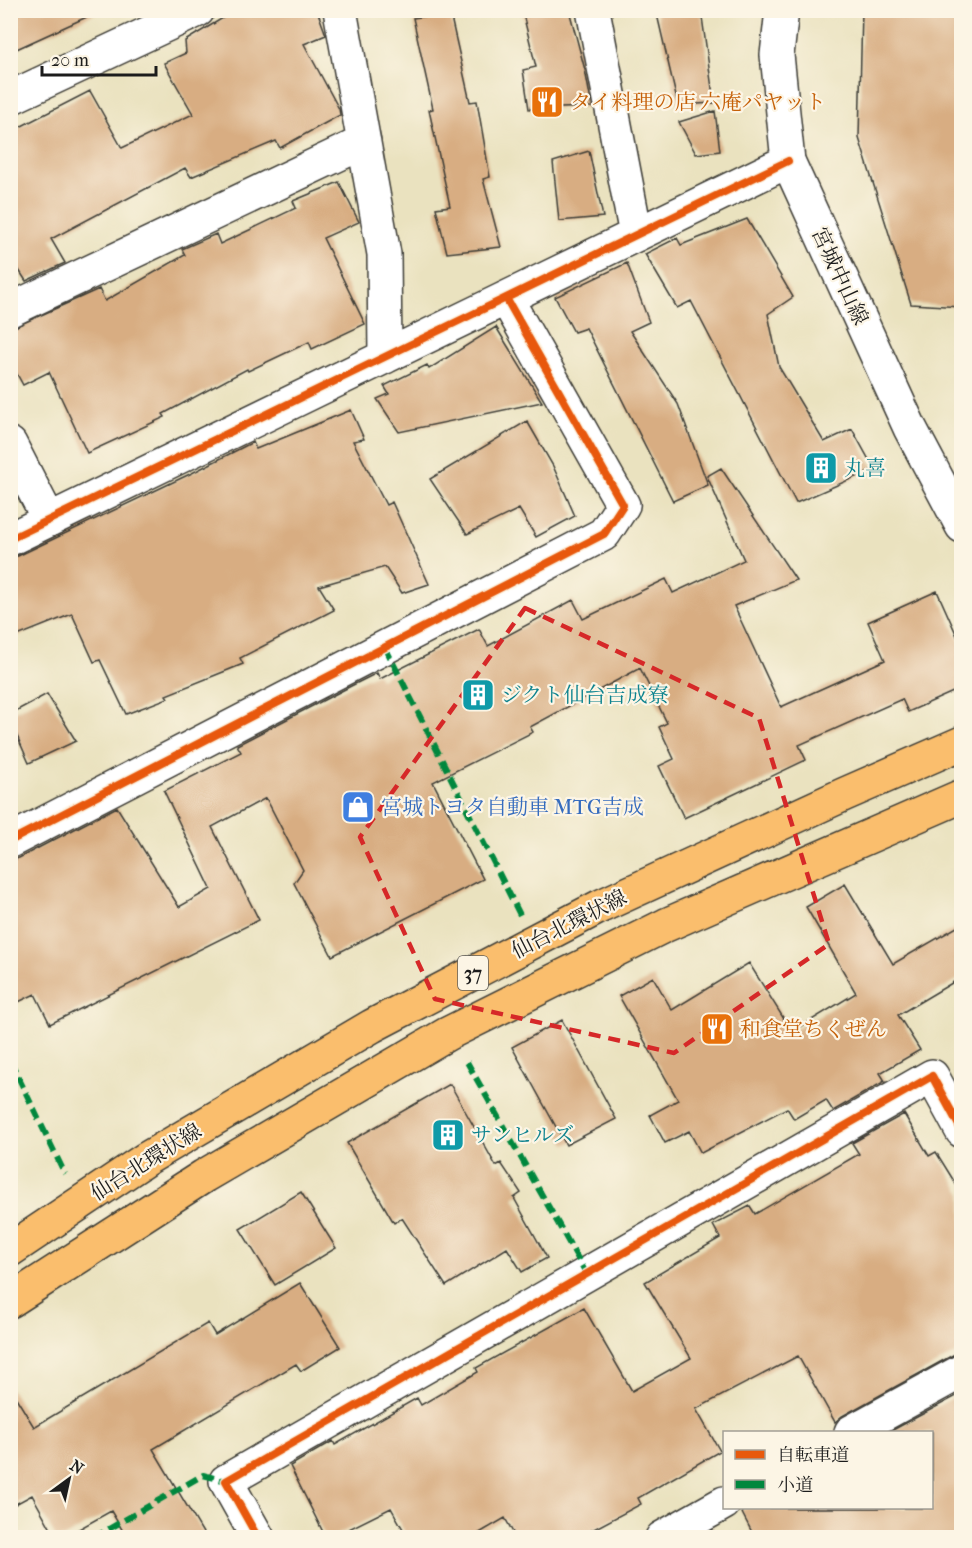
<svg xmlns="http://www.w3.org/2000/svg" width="972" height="1548" viewBox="0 0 972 1548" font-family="'IM FELL French Canon','Noto Serif JP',serif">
	<rect width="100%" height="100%" fill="#fcf5e5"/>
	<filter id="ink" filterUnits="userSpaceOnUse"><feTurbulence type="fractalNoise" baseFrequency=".0167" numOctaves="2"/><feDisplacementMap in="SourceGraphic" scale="12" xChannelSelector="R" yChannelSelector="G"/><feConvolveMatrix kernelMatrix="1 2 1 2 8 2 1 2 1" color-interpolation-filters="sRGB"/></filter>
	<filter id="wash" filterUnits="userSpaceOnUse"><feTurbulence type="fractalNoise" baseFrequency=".008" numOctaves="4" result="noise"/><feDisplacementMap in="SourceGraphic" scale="24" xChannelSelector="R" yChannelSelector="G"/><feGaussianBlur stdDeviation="1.35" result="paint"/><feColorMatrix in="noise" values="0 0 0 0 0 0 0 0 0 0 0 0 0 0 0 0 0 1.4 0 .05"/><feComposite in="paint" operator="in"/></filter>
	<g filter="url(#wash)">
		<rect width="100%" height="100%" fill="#eae2bf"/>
		<g id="blocks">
			<path fill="#d8ad82" d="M10 10H102L10 52Z
				M236 10H317L326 35 304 44 339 109 340 115 280 148 276 141 191 177 185 168 51 239 65 263 26 281 10 256V132L90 91 122 148 193 114 164 63 186 53 185 41Z
				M522 10H569L585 70 592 107 529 109 523 70 536 67Z
				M656 10H701L714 103 678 105Z
				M862 10H962V307L911 304 859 138Z
				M450 13 470 102 477 101 490 177 483 179 501 247 447 253 436 208 450 206 429 110 433 109 413 18Z
				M715 111 720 151 696 154 679 122Z
				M589 151 603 217 559 221 553 162Z
				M339 182 359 222 323 238 365 324 312 349 309 342 248 371 247 369 163 414 165 417 87 453 49 372 23 385 10 361V329L99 289 105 301 185 255 182 249 216 234 220 244 296 208 293 201Z
				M747 219 793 297 768 314 779 367 824 442 852 429 874 469 796 503 691 301 677 308 645 254 677 238 681 245Z
				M627 263 649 322 630 331 678 404 708 485 673 501 586 328 574 332 555 297Z
				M496 327 542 402 399 432 377 399 389 394 384 386 427 365 429 369Z
				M351 410 364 439 353 441 386 505 392 502 429 584 402 593 385 567 319 586 334 610 240 658 243 664 166 695 168 698 126 714 100 660 94 662 72 614 10 639V557L18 556 192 473 253 442 256 449Z
				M527 421 553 466 575 516 536 537 519 509 467 534 430 479Z
				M721 468 796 580 734 606 781 707 885 660 868 622 937 591 962 647V688L908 712 902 699 799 745 806 760 684 818 659 766 674 759 659 727 667 723 640 668 530 727 533 732 433 782 483 879 332 956 294 883 303 870 266 798 212 827 259 920 50 1024 35 994 10 1006V860L19 858 117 807 179 907 211 889 164 791 241 752 237 745 353 685 377 673 380 679 479 629 488 646 573 600 583 619 666 579 673 593 744 560 707 476Z
				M47 694 76 741 29 763 10 720V714Z
				M845 884 893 964 962 924V977L898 1015 920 1050 880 1073 885 1081 833 1111 826 1100 794 1119 787 1108 701 1153 689 1131 665 1143 650 1115 678 1100 619 996 653 977 672 1010 749 963 792 1032 856 993 806 907Z
				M562 1020 616 1119 566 1145 512 1047Z
				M450 1084 496 1166 501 1163 521 1193 514 1198 547 1258 522 1272 507 1248 446 1286 402 1218 394 1223 347 1143Z
				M904 1114 929 1156 936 1152 962 1194V1352L953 1355 842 1416 835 1422 798 1356 696 1409 720 1451 638 1498 641 1504 577 1538H516L505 1518 471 1538H408L391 1508 331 1538H326L290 1466 333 1441 335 1445 417 1398 421 1405 478 1372 476 1368 584 1308 632 1391 691 1358 645 1282 720 1238 713 1225 750 1206 755 1214 859 1154 852 1143Z
				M301 1192 336 1248 275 1285 240 1229Z
				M300 1283 340 1347 301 1371 296 1364 153 1449 206 1538H127L111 1511 63 1538H56L32 1495 10 1507V1388L34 1427 208 1323 215 1335Z
				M962 1393V1538H755L741 1511 742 1508H932V1432H889Z"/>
		</g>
	</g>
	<g filter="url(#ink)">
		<use href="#blocks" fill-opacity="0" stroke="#3b3a34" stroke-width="1.5"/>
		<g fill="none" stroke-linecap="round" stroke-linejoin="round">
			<defs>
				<path id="minor" d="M340 10 384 254 385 357
					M593 10 636 235
					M10 98 198 10
					M10 310 364 142
					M10 444 49 520
					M10 539 788 161
					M10 841 604 534 623 505 506 298
					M851 1432 962 1371
					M258 1538 226 1481 285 1447 932 1076 962 1131
					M662 1538 724 1503"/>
				<path id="tertiary" d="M782 10 777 55 788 161 910 428 962 526"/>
				<path id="primary" d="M10 1250 146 1159 372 1026 601 906 845 794 962 743
					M10 1301 204 1176 447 1034 666 925 962 796"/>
			</defs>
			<use href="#minor" stroke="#3b3a34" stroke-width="36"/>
			<use href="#tertiary" stroke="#3b3a34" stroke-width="36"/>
			<use href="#primary" stroke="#3b3a34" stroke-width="36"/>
			<use href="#minor" stroke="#fff" stroke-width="33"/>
			<use href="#tertiary" stroke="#fff" stroke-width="33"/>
			<use href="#primary" stroke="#fabe6d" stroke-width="33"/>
			<path stroke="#00873e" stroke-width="6" stroke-dasharray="12 6" stroke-linecap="butt" d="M385 647 520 915
				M10 1060 65 1174
				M467 1062 586 1273
				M93 1538 203 1475 226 1481"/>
			<defs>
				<path id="cycleway" d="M10 539 788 161
					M10 841 604 534 623 505 506 298
					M258 1538 226 1481 285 1447 932 1076 962 1131"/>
			</defs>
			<use href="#cycleway" stroke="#fcf5e5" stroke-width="11"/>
			<use href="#cycleway" stroke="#e8590c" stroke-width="8"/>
		</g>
	</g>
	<path fill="none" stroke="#d62828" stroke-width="4.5" stroke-dasharray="12 8" stroke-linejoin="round" d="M525 608 759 718 829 944 674 1053 435 999 360 837Z"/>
	<defs>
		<symbol id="restaurant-square" viewBox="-11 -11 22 22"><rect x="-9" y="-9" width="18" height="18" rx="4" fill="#e8710a" stroke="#fcf5e5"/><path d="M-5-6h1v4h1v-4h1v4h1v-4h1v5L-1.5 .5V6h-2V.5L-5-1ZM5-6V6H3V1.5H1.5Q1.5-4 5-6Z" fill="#fff"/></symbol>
		<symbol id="building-square" viewBox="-11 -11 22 22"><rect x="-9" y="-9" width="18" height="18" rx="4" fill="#0f9aa8" stroke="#fcf5e5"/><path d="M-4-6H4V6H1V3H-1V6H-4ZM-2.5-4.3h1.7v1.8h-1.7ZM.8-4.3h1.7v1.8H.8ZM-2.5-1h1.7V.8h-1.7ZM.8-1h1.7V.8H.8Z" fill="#fff"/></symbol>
		<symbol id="shop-square" viewBox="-11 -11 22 22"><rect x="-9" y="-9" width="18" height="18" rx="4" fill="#3f7fe0" stroke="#fcf5e5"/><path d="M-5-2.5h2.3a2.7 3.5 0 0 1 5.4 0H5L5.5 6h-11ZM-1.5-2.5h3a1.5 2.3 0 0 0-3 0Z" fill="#fff"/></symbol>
	</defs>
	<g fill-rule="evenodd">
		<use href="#restaurant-square" x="528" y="83" width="38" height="38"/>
		<use href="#building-square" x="802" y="449" width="38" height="38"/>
		<use href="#building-square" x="459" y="676" width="38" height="38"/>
		<use href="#shop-square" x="339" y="788" width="38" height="38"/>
		<use href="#restaurant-square" x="698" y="1010" width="38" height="38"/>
		<use href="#building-square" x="429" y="1116" width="38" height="38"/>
	</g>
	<g text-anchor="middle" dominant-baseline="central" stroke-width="4.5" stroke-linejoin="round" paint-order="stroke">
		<rect fill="#fcf5e5" stroke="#5f5d58" stroke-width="1.5" x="458" y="956" width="30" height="34" rx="4.5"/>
		<g font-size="20" font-weight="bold" fill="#1c1c1c">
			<text x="473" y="973">37</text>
		</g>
		<g font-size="21" fill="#c56008" stroke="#fcf5e5" text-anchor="start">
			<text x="570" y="102">タイ料理の店 六庵パヤット</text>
			<text x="740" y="1029">和食堂ちくぜん</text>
		</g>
		<g font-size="21" fill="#1c1c1c" stroke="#fcf5e5">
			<text transform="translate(840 276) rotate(65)">宮城中山線</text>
			<text transform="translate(569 924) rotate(-27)">仙台北環状線</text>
			<text transform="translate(146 1162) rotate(-32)">仙台北環状線</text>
		</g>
		<g font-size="21" fill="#0d838f" stroke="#fcf5e5" text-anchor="start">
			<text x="844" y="468">丸喜</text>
			<text x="501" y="695">ジクト仙台吉成寮</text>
			<text x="471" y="1135">サンヒルズ</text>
		</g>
		<g font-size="21" fill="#366cbe" stroke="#fcf5e5" text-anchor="start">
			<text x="381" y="807">宮城トヨタ自動車 MTG吉成</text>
		</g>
	</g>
	<rect width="972" height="1548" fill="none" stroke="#fcf5e5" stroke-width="36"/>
	<rect x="723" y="1431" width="210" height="78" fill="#fcf5e5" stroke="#a29e95" stroke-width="1.5"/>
	<rect x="735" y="1450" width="30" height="9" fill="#e8590c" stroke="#a29e95" stroke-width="1.5"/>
	<text x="777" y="1461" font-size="18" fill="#1c1c1c">自転車道</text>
	<rect x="735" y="1480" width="30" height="9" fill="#00873e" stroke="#a29e95" stroke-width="1.5"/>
	<text x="777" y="1491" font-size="18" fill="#1c1c1c">小道</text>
	<g transform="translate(69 1479) rotate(33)" stroke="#fcf5e5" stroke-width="4.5" paint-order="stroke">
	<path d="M0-4.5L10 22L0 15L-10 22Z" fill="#1c1c1c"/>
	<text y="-9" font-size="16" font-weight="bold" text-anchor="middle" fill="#1c1c1c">N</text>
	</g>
	<path d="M42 66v9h114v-9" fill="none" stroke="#1c1c1c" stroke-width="3"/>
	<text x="51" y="66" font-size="18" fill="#1c1c1c" stroke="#fcf5e5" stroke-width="4.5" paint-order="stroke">20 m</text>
</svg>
